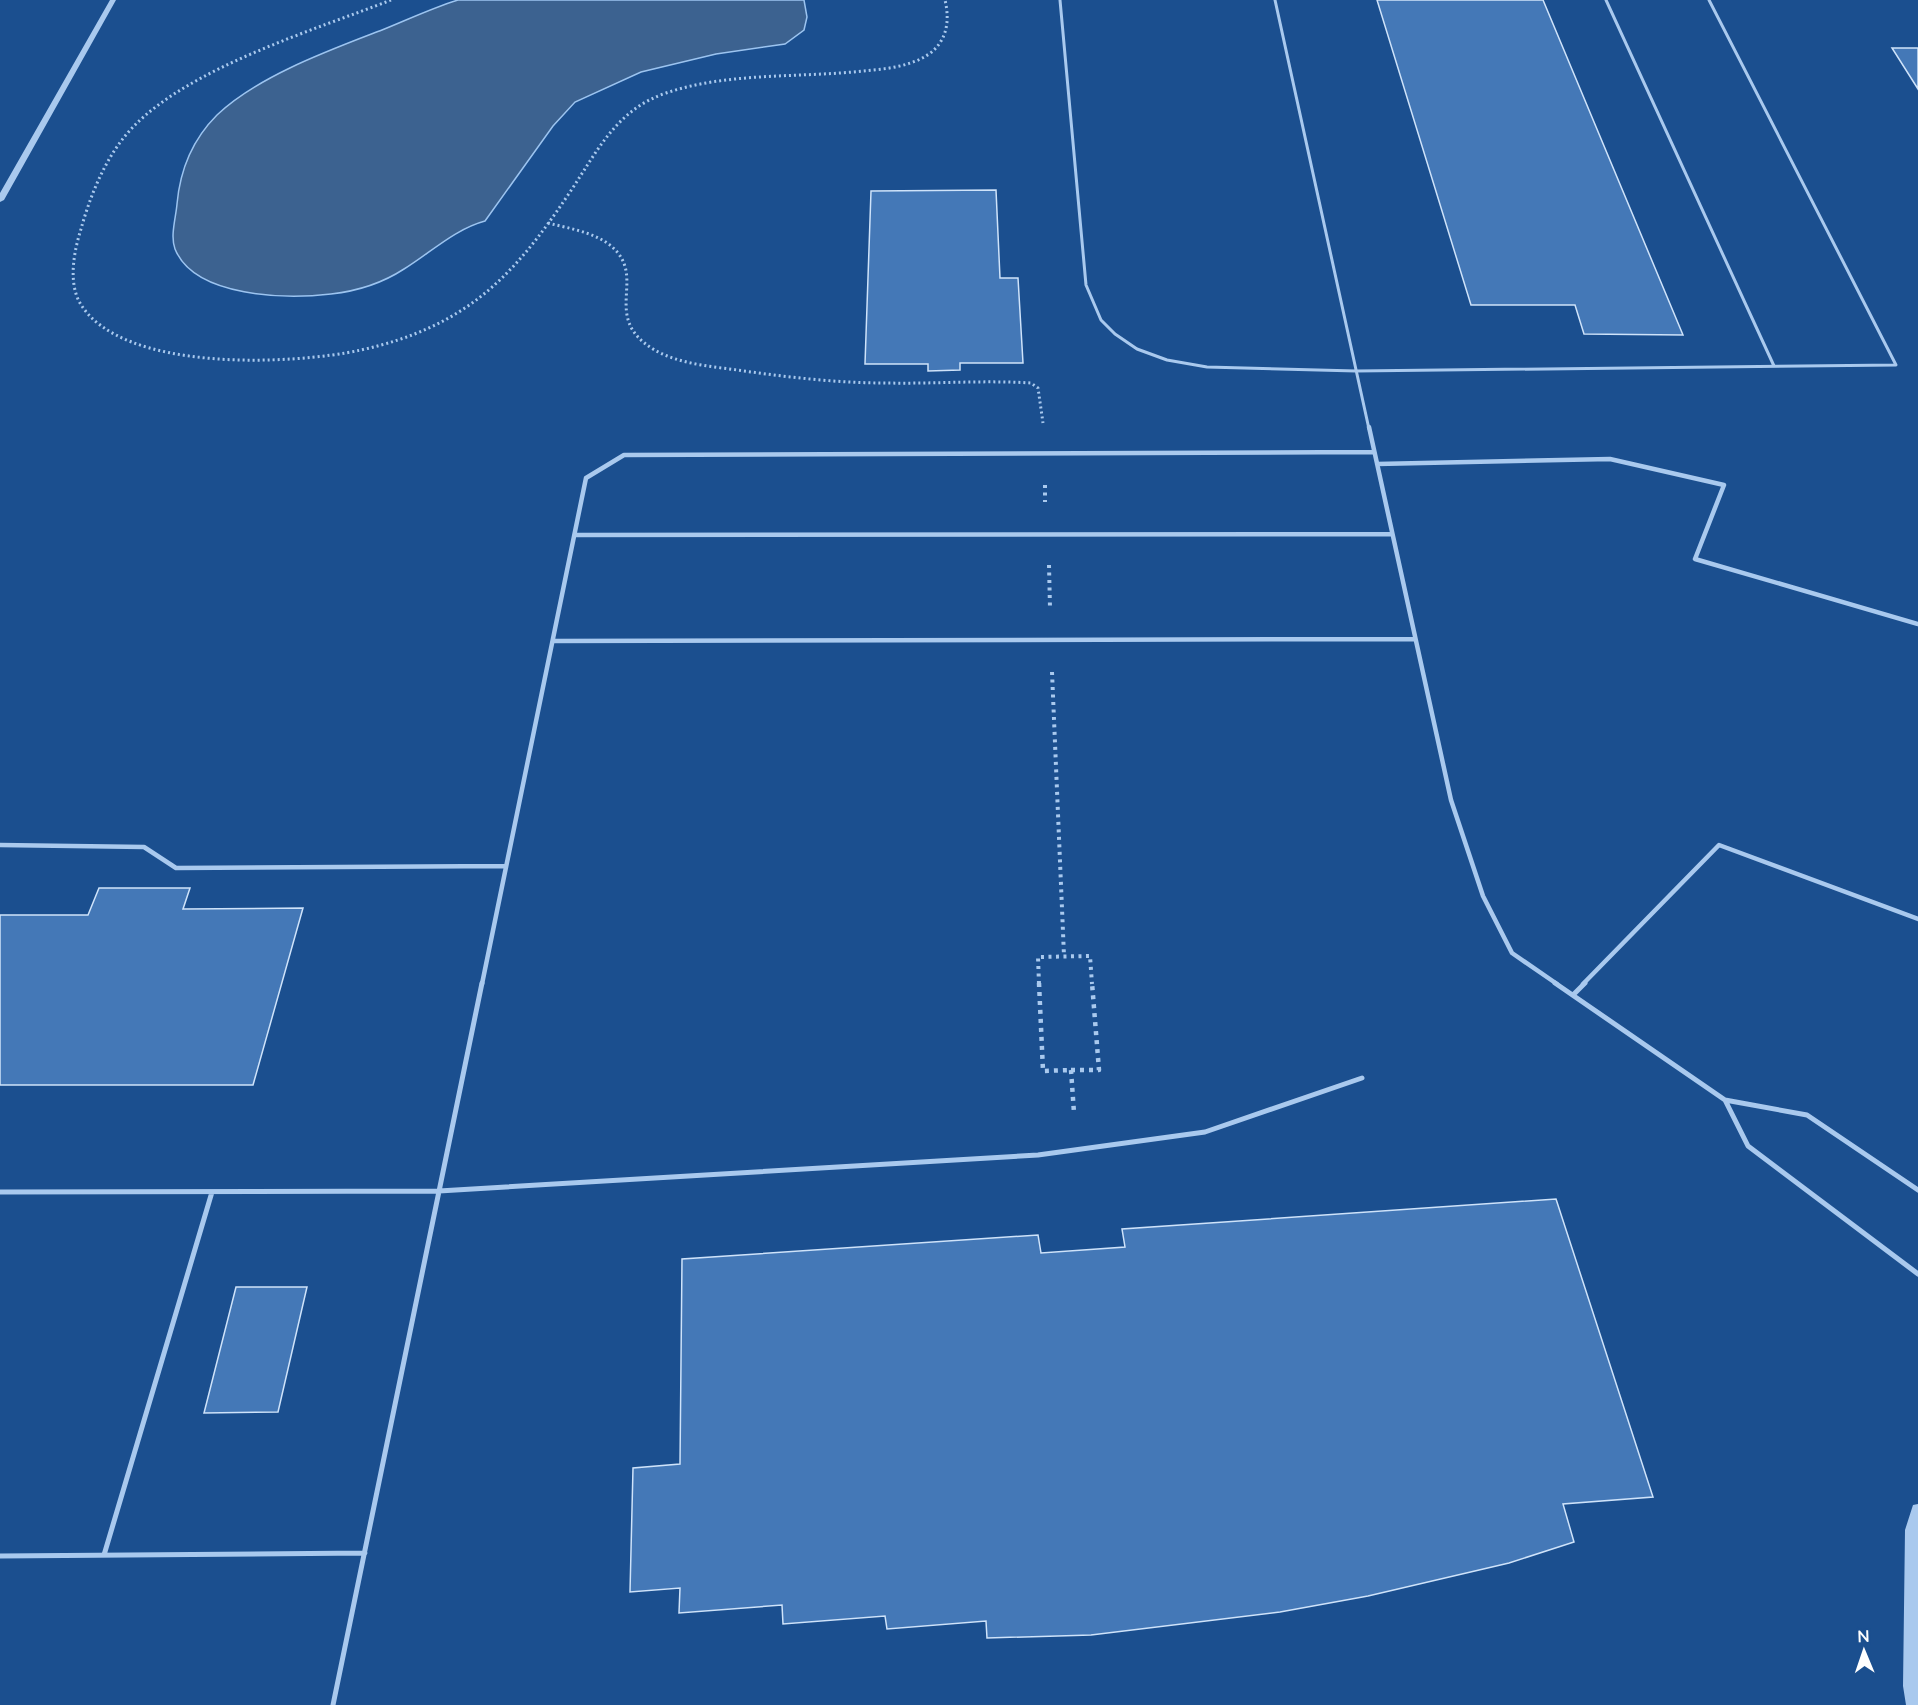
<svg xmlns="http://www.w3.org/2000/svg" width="1918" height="1705" viewBox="0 0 1918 1705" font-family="Lato,sans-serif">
	<rect width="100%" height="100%" fill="#1b4f8f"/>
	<path fill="#3c6290" stroke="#9cc4f0" stroke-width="1.5" d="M458 0H804L807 17 804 30 785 44 716 54 641 72 575 102 553 126 485 221C455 229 430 253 404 269 381 284 358 291 331 294 287 299 195 298 175 249 170 236 176 217 177 204 180 170 193 139 217 115 258 76 330 50 382 30 407 20 432 8 458 0Z"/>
	<path fill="#4478b7" stroke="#cfe3fa" stroke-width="1.5" d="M1377 0H1543L1683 335 1584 334 1575 305H1471Z
		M1892 48H1918V89Z
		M996 190 1000 278H1018L1023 363H960V370L928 371V364H865L871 191Z
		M99 888H190L183 909 303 908 253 1085H0V915H88Z
		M1556 1199 1653 1497 1563 1504 1574 1542 1509 1563 1368 1596 1280 1612 1091 1635 987 1638 986 1621 887 1629 885 1616 783 1624 782 1605 679 1613 680 1588 630 1592 633 1468 680 1464 682 1259 1038 1235 1041 1253 1125 1247 1122 1229Z
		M236 1287H307L278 1412 204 1413Z"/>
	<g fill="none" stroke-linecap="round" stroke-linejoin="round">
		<path stroke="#a9c9ee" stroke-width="3" stroke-dasharray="2 3" stroke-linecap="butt" d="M391 0C312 31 191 67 133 127 107 154 91 193 81 229 74 251 68 282 80 303 121 373 292 365 361 350 464 327 511 280 568 195 596 154 615 110 666 93 728 72 798 78 863 71 885 69 910 67 929 54 947 41 950 21 945 0
			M548 223C571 229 602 233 618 253 642 283 604 319 653 349 678 364 709 366 737 370 786 377 836 383 886 383 934 384 983 380 1031 383L1038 388 1043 423"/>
		<path stroke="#a9c9ee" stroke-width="4" stroke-dasharray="3 4.5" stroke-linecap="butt" d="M1045 485V502
			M1049 565 1050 608
			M1052 672 1064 956
			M1039 984 1038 957 1090 956 1092 984"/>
		<path stroke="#a9c9ee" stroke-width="4.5" stroke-dasharray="4 5" stroke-linecap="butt" d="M1039 983 1043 1071 1071 1070
			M1071 1070H1099L1092 983
			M1071 1070 1074 1113"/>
		<path stroke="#a9c9ee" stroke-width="3" d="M1060 0 1086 285 1101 320 1115 334 1137 349 1167 360 1207 367 1356 371 1896 365 1709 0
			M1275 0 1369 429
			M1606 0 1774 366"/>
		<path stroke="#a9c9ee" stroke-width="4.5" d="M1369 427 1451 800 1483 896 1512 953 1557 984
			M1377 464 1610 459 1724 485 1695 559 1918 624
			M575 535 1392 534
			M553 641 1415 639
			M0 845 144 847 176 868 506 866
			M482 984 586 478 624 455 1374 452
			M1583 984 1719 845 1918 919"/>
		<path stroke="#a9c9ee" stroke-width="5" d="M1555 983 1725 1100 1807 1115 1918 1190
			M1573 995 1585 983
			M1725 1100 1748 1146 1918 1274
			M0 1192 439 1191 1038 1155 1205 1132 1362 1078
			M104 1555 212 1192
			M0 1556 365 1553
			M333 1705 482 983"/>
		<path fill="#a9c9ee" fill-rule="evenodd" d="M110 0H116L4 200 0 202V193Z
			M1918 1504V1705H1906L1903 1686 1905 1530 1913 1505Z"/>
	</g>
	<g transform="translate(1864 1651) rotate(358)" stroke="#1b4f8f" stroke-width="4.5" paint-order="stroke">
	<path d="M0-4.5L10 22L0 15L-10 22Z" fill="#ffffff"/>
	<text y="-9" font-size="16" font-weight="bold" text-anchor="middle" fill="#ffffff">N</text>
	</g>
</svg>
